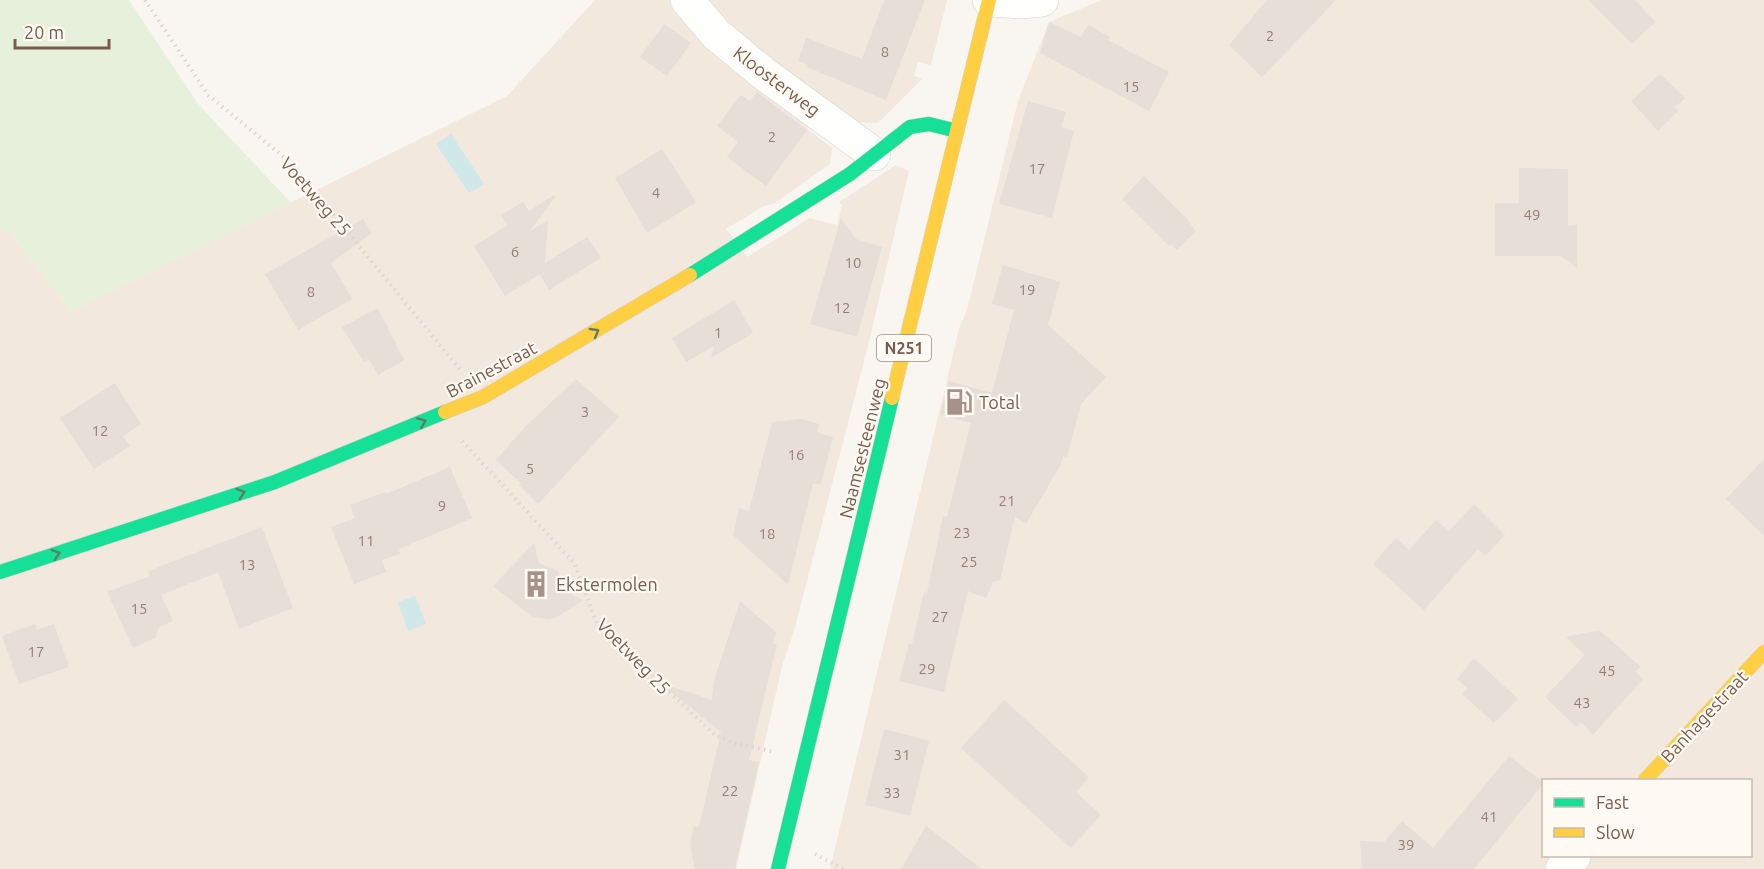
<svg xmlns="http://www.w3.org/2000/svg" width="1764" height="869" viewBox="0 0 1764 869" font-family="Ubuntu,sans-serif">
	<rect width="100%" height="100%" fill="#f9f5f0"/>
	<path fill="#f2e8de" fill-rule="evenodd" d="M595 0H947L931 65 918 62 914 76 923 78 878 123 857 122 828 100 807 129 832 148 830 164 775 203 762 207 726 229 747 257 810 218 837 225 842 205 839 202 896 165 909 171 869 342 794 631 782 666 736 869H0V233L7 229 71 311 507 96Z
		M1102 0H1764V869H830L959 329 967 310 1018 101 1049 22ZM1544 780H1750V856H1544Z"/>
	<path fill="#e7f0db" d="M0 0H129L199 105 291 203 71 311 7 229 0 233Z"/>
	<path fill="#d0e8ea" d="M451 134 484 184 469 193 436 144Z
		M415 596 426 624 408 631 398 602Z"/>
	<path fill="#e6ded7" d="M884 0H925L886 100 807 67 808 65 798 61 806 38 862 59Z
		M1267 0H1336L1262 77 1229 45Z
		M1588 0H1635L1655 22 1632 44Z
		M1049 22 1081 37 1088 25 1110 37 1108 40 1169 72 1149 111 1040 53Z
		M664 24 691 43 667 76 640 57Z
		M1660 74 1685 98 1675 107 1678 111 1658 131 1631 101Z
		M757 92 807 130 766 186 727 157 738 142 717 126 741 95 750 101Z
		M1028 101 1066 112 1061 127 1074 131 1052 218 999 204Z
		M662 149 696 202 647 233 615 178Z
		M1519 168 1568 169V226L1577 225V268L1561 256H1495V203H1519Z
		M1144 176 1191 223 1190 224 1196 231 1177 250 1171 244 1169 246 1122 199Z
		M554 195 555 197 530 231 548 220 545 263 587 237 601 258 549 290 540 274 505 296 474 246 508 225 501 215 523 202 529 211Z
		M841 218 856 239 882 247 857 337 810 324Z
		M363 219 372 233 331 263 352 299 298 330 265 274Z
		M1003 265 1060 282 1048 325 1106 377 1081 404 1067 457 1063 456 1061 464 1026 524 1015 517 1000 580 993 582 986 598 968 591 944 692 899 681 909 643 912 644 924 592 927 593 943 516 947 517 971 423 940 415 949 381 992 393 1014 310 992 304Z
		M734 300 753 333 711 358 714 346 686 362 672 338Z
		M378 308 404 360 378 375 369 359 364 362 342 327Z
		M576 379 619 417 538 504 519 485 521 483 496 460 525 427Z
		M115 383 141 424 123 436 130 446 94 469 60 418Z
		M802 419 819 424 817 433 833 437 821 485 813 483 788 585 733 535 739 508 749 511 772 422Z
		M1764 459V536L1726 499Z
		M450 467 472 518 399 549 400 554 382 560 386 572 354 584 331 527 355 518 350 505 385 492 386 494Z
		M1474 504 1505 535 1485 556 1478 549 1424 610 1373 564 1396 538 1409 550 1436 520 1449 531Z
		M262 527 293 608 239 629 218 572 161 595 173 621 159 627 155 638 133 648 107 592 150 576 148 571Z
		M534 543 539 563 558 571 566 592 583 600 557 617 549 619 533 617 493 586Z
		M740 601 776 632 773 643 777 644 749 760 759 762 735 869H695L690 844 694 826 699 827 721 732 665 687 666 685 712 700 714 681Z
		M35 624 37 630 54 624 69 667 19 684 2 636Z
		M1599 630 1640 666 1636 672 1643 679 1593 735 1581 722 1576 727 1545 697 1585 655 1566 637Z
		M1474 658 1518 699 1494 723 1462 694 1468 689 1457 679Z
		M1004 700 1089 777 1076 792 1101 815 1071 848 961 748Z
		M884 729 929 741 910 816 865 805Z
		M1509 756 1544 783 1474 869H1362L1360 841 1384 842 1402 821 1433 848Z
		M926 826 982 869H901Z"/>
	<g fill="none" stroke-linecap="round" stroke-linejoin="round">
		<defs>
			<path id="street" d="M687 0 716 34 763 73 874 154
				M989 0 1021 2 1042 0
				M1562 869 1574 856"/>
			<path id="fast" d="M690 275 850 174 910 127 929 124 957 131
				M0 572 275 482 445 412
				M778 869 892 398"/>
			<path id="slow" d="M892 398 989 0
				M445 412 483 397 690 275
				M1645 780 1764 652"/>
		</defs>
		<use href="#street" stroke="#d7d1cb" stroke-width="34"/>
		<use href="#fast" stroke="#d9d2cb" stroke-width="15"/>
		<use href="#slow" stroke="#d9d2cb" stroke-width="15"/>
		<path stroke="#dcd5d0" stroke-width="4" stroke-dasharray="1.5 4.5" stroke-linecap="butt" d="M145 0 208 95 291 163 462 372
			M462 441 574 563 597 624 715 735 731 742 774 752
			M815 854 843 869"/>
		<use href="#street" stroke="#fefefd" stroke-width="33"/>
		<use href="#fast" stroke="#16e098" stroke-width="14"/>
		<use href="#slow" stroke="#ffcf43" stroke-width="14"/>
	</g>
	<defs><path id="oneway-chevron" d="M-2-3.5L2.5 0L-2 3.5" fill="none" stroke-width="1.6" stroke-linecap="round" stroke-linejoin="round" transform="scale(1.5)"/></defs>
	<g stroke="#617d60">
		<use href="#oneway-chevron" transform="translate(595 332) rotate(-30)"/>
		<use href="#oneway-chevron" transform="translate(422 422) rotate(-22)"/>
		<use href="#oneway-chevron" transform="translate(241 493) rotate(-18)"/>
		<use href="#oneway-chevron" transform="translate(56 554) rotate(-18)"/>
	</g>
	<defs>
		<symbol id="fuel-bare" viewBox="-9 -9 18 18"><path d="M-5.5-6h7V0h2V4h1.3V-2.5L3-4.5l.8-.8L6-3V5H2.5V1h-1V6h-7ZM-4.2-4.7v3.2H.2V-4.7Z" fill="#a69286" stroke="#fffaf3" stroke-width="2.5" paint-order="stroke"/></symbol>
		<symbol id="building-bare" viewBox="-9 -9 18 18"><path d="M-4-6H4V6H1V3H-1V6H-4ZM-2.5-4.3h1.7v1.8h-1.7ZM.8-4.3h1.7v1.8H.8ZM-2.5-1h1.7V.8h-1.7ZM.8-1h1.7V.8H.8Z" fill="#a69286" stroke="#fffaf3" stroke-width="2.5" paint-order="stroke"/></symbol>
	</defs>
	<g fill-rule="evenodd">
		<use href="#fuel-bare" x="940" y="383" width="38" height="38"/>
		<use href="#building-bare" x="517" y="565" width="38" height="38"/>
	</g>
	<g text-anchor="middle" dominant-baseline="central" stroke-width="4.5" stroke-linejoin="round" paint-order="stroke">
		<g font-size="15" fill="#977e72">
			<text x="1270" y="35">2</text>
			<text x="885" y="51">8</text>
			<text x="1131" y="86">15</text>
			<text x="772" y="136">2</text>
			<text x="1037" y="168">17</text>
			<text x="656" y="192">4</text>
			<text x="1532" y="214">49</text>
			<text x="515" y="251">6</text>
			<text x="853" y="262">10</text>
			<text x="1027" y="289">19</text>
			<text x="311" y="291">8</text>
			<text x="842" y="307">12</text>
			<text x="718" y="332">1</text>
			<text x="585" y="411">3</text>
			<text x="100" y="430">12</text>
			<text x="796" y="454">16</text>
			<text x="530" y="468">5</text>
			<text x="1007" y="500">21</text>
			<text x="442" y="505">9</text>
			<text x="962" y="532">23</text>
			<text x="767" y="533">18</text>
			<text x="366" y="540">11</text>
			<text x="969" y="561">25</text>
			<text x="247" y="564">13</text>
			<text x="139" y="608">15</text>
			<text x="940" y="616">27</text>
			<text x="36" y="651">17</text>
			<text x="927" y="668">29</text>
			<text x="1607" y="670">45</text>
			<text x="1582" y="702">43</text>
			<text x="902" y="754">31</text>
			<text x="730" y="790">22</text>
			<text x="892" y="792">33</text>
			<text x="1489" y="816">41</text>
			<text x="1406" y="844">39</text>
		</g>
		<rect fill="#fffaf3" stroke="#a28b7f" stroke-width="1.5" x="877" y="335" width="54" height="26" rx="4.5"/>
		<g font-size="16" font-weight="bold" fill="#7a5c4d">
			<text x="904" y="348">N251</text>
		</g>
		<g font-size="18" fill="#7a5c4d" stroke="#fffaf3">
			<text transform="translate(777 81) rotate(37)">Kloosterweg</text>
			<text transform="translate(316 196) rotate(49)">Voetweg 25</text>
			<text transform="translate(491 369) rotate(-28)">Brainestraat</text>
			<text transform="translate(862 448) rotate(-76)">Naamsesteenweg</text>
			<text transform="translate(634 656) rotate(46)">Voetweg 25</text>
			<text transform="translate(1704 716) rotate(-47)">Banhagestraat</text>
		</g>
		<g font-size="18" fill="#7a5c4d" stroke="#fffaf3" text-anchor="start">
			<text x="979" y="402">Total</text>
			<text x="556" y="584">Ekstermolen</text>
		</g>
	</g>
	<rect x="1542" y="779" width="210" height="78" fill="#fffaf3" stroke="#cabbb1" stroke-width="1.5"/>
	<rect x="1554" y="798" width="30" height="9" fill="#16e098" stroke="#cabbb1" stroke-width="1.5"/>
	<text x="1596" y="809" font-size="18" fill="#7a5c4d">Fast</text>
	<rect x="1554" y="828" width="30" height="9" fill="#ffcf43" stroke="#cabbb1" stroke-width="1.5"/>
	<text x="1596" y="839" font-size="18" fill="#7a5c4d">Slow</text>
	<path d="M15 39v9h94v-9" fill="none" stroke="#7a5c4d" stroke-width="3"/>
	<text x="24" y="39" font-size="18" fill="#7a5c4d" stroke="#fffaf3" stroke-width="4.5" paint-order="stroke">20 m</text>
</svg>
